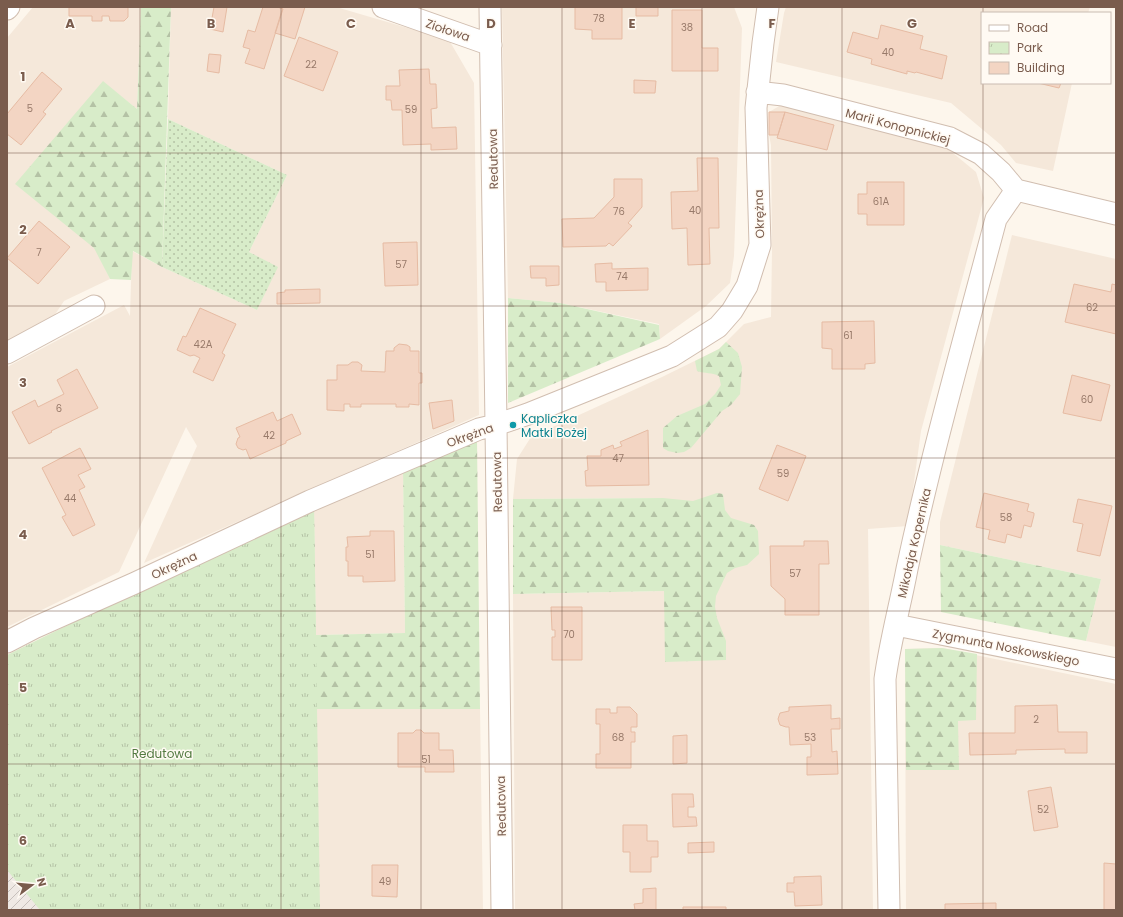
<svg xmlns="http://www.w3.org/2000/svg" width="1123" height="917" viewBox="0 0 1123 917" font-family="Poppins,sans-serif">
	<defs>
		<pattern id="industrial-furrows" width="10" height="10" patternUnits="userSpaceOnUse"><rect width="10" height="10" fill="#efe9e4"/><path d="M-1 1l2-2M0 10L10 0M9 11l2-2" fill="none" stroke="#c7c0bb"/></pattern>
		<pattern id="grass-dots" width="8" height="8" patternUnits="userSpaceOnUse"><rect width="8" height="8" fill="#d8ecc9"/><path d="M2 2h.1M6 6h.1" fill="none" stroke="#b4c2a5" stroke-width="1.8" stroke-linecap="round"/></pattern>
		<pattern id="forest-firs" width="22" height="20" patternUnits="userSpaceOnUse"><rect width="22" height="20" fill="#d8ecc9"/><path d="M5 1l3.5 6h-7zM16 11l3.5 6h-7z" fill="#b4c2a5"/></pattern>
		<pattern id="park-tufts" width="24" height="20" patternUnits="userSpaceOnUse"><rect width="24" height="20" fill="#d8ecc9"/><path d="M3 7l-1-3M5 7V3M7 7l1-3M15 17l-1-3M17 17v-4M19 17l1-3" fill="none" stroke="#b4c2a5"/></pattern>
	</defs>
	<rect width="100%" height="100%" fill="#fdf6ec"/>
	<path fill="#f5e8da" d="M33 7H141L137 109 103 82 16 184 95 248 110 279 64 301 50 322 7 345V38Z
		M171 7H336L449 40 474 83 479 415 144 563 197 446 186 427 119 572 7 627V367L124 305 130 316 132 251 162 267 257 310 277 267 249 252 287 175 168 119Z
		M502 7H734L742 28 734 256 730 283 706 306 660 339 659 324 560 303 508 298Z
		M786 7H1090L1088 13H982V83H1072L1053 171 1016 163 1001 145 951 103 776 62 784 13Z
		M788 101 942 144 976 172 984 198 921 431 908 526 868 529 873 910H515L513 594 664 591 663 498 513 499 517 459 531 437 662 377 719 349 744 324 771 317 772 251 771 145 769 135V112Z
		M1012 235 1116 259V647L1086 641 1101 579 940 545V522Z
		M403 469 405 633 316 635 314 512 313 503Z
		M942 648 1116 684V910H906L905 649Z
		M315 709H480L483 910H319Z"/>
	<path fill="url(#industrial-furrows)" d="M7 864 44 910H7Z"/>
	<path fill="url(#grass-dots)" d="M168 119 287 175 249 252 278 267 257 310 162 267Z"/>
	<path fill="url(#forest-firs)" d="M141 7H171L162 267 133 251 131 280 110 279 94 248 15 184 103 81 137 109Z
		M508 298 560 303 659 325 660 339 508 403Z
		M726 342 738 353 742 367 740 394 731 405 722 411 691 448 684 452 677 453 668 451 663 448V428L677 416 705 404 715 394 721 385 719 376C711 372 706 374 697 371L695 361 719 349Z
		M477 439 480 709H315L7 659 314 512 316 635 405 633 403 469Z
		M717 493 723 494 725 510 731 518 754 525 758 531 759 554 747 565 735 568 727 573 716 596 715 607 717 618 726 641V660L665 662 664 591 513 594V499L663 498 693 501Z
		M940 545 1101 579 1086 641 941 612Z
		M942 648 977 654 976 720 958 721 959 770H906L905 649Z"/>
	<path fill="url(#park-tufts)" d="M314 504 320 910H40L7 870V655Z"/>
	<path fill="#f3d5c3" stroke="#e6bba3" d="M69 7H128V17L124 21H110L109 16H102V21H92V16H69Z
		M214 7H227L223 32 210 29Z
		M263 7H277L283 9 264 69 245 63 250 49 243 47 248 30 255 32Z
		M283 7H305L295 39 275 33Z
		M575 7H622V39H592V30L575 29Z
		M636 7H658V16H636Z
		M672 10H702V48H718V71H672Z
		M881 25 923 36 920 49 947 56 942 79 916 72 915 73 907 71V74L871 64 872 59 847 52 853 32 878 39Z
		M299 37 338 52 323 91 284 76Z
		M209 54 221 55 219 73 207 71Z
		M429 69 430 84H436L437 108 431 109 432 128 456 127 457 149 431 150V144L403 145 402 110H392L391 100H386V86H400L399 70Z
		M42 72 62 89 43 112 46 114 21 145 7 134V114Z
		M634 80 656 81 655 93H634Z
		M1038 83H1061L1059 88Z
		M769 112H785L778 135H769Z
		M785 112 834 125 827 150 777 138Z
		M697 158H718L719 228H709L710 264 688 265 687 228 672 229 671 192 698 191Z
		M614 179H642V207L628 223 632 226 613 246 609 243 606 246 563 247 562 219 594 218 614 197Z
		M867 182H904V225H867V214H858V194H867Z
		M39 221 70 247 38 284 7 258Z
		M417 242 418 285 385 286 383 243Z
		M612 263V269L648 268V290L606 291V282H596L595 264Z
		M530 266H559V285L546 286V278H531Z
		M1074 284 1111 292 1112 284 1116 285V334L1065 322Z
		M320 289V303L277 304V293L285 292V290Z
		M200 308 236 324 222 353 225 355 213 381 193 372 200 358 194 355 190 356 177 350 183 336 186 337Z
		M874 321 875 363 865 364V369H832V349L822 348V322Z
		M399 344 407 345 410 347V351H419V373H422V383H419V405L409 404V407H396V404H361V407H350V404H344V411L327 410V380H337V365H348L352 362H358L362 365 361 371 385 372 386 351H394V348Z
		M77 369 98 408 51 431 52 432 29 444 12 412 35 400 38 407 64 394 57 380Z
		M1072 375 1110 385 1101 421 1063 413Z
		M452 400 454 421 433 429 429 403Z
		M273 412 277 421 292 414 301 434 286 441V443L250 459 246 449 243 450 238 448 236 444 238 438 240 437 236 428Z
		M648 430 649 485 586 486 585 471 588 470 587 456H601V450L613 445 614 449 622 446 620 442Z
		M777 445 806 456 788 501 759 489Z
		M80 448 91 469 78 475 85 487 79 490 95 525 73 536 62 517 66 515 42 468Z
		M984 493 1029 504 1027 511 1034 513V515L1031 527 1024 525 1021 538 1007 534 1005 543 988 539 990 530 976 527Z
		M1078 499 1112 506 1100 556 1077 551 1083 524 1073 522Z
		M370 531H394L395 581 363 582V576H348V561H346V547H348L347 537 370 536Z
		M804 541H828L829 564H819V615H785V599L771 586 770 546H804Z
		M551 607H582V660H552V637H555V630H552Z
		M831 705V719L840 718V729H831L832 752 837 751 838 774 807 775V757H811V744L790 745 789 727H786L780 725 778 719 780 713 789 711V707Z
		M1057 705 1058 732H1087V753H1065V749L1016 750V754L970 755 969 733H1015V706Z
		M617 707H630L637 714V727H631V732H635V742H631V768H596V754H600V724H596V709H610V713H617Z
		M416 730H421L424 733H439V750H453L454 772H425V767H398V733H413Z
		M687 735V763L673 764V736Z
		M1051 787 1058 827 1034 831 1028 791Z
		M672 794H693L694 807H688V817H696L697 826 673 827Z
		M623 825H647V841H658V857H651V872H630V852H623Z
		M714 842V852L688 853V843Z
		M1104 863 1116 864V910H1104Z
		M372 865H398L397 897 372 896Z
		M821 876 822 905 795 906 794 892H787V883H794V877Z
		M656 888V910H635L634 904 643 903V889Z
		M996 903V910H945V904Z
		M683 907H726V910H683Z"/>
	<g fill="none" stroke-linecap="round" stroke-linejoin="round">
		<defs>
			<path id="minor" d="M383 7 491 45
				M490 7 496 425 502 910
				M7 9 9 7
				M757 92 783 95 950 138 981 154 1001 172 1016 190 1116 214
				M7 353 94 306
				M896 625 1116 669
				M7 642 34 628 135 583 310 501 479 429 496 425 528 414 672 356 718 327 732 311 747 286 760 245 756 108 763 43 768 7
				M889 910 885 679C890 642 900 606 907 569 932 452 965 336 996 219L1016 190"/>
		</defs>
		<use href="#minor" stroke="#d1beb0" stroke-width="23"/>
		<use href="#minor" stroke="#fff" stroke-width="21"/>
	</g>
	<path fill="none" stroke="#7a5c4d" stroke-width="1" stroke-opacity="0.55" d="M140 7V910M281 7V910M421 7V910M562 7V910M702 7V910M842 7V910M983 7V13M983 83V910M7 153H1116M7 306H1116M7 458H1116M7 611H1116M7 764H1116"/>
	<circle fill="#0f9aa8" stroke="#fffaf3" stroke-width="1.5" cx="513" cy="425" r="4"/>
	<g text-anchor="middle" dominant-baseline="central" stroke-width="3" stroke-linejoin="round" paint-order="stroke">
		<g font-size="10" fill="#987a6a">
			<text x="599" y="18">78</text>
			<text x="687" y="27">38</text>
			<text x="888" y="52">40</text>
			<text x="311" y="64">22</text>
			<text x="30" y="108">5</text>
			<text x="411" y="109">59</text>
			<text x="881" y="201">61A</text>
			<text x="695" y="210">40</text>
			<text x="619" y="211">76</text>
			<text x="39" y="252">7</text>
			<text x="401" y="264">57</text>
			<text x="622" y="276">74</text>
			<text x="1092" y="307">62</text>
			<text x="848" y="335">61</text>
			<text x="203" y="344">42A</text>
			<text x="1087" y="399">60</text>
			<text x="59" y="408">6</text>
			<text x="269" y="435">42</text>
			<text x="618" y="458">47</text>
			<text x="783" y="473">59</text>
			<text x="70" y="498">44</text>
			<text x="1006" y="517">58</text>
			<text x="370" y="554">51</text>
			<text x="795" y="573">57</text>
			<text x="569" y="634">70</text>
			<text x="1036" y="719">2</text>
			<text x="618" y="737">68</text>
			<text x="810" y="737">53</text>
			<text x="426" y="759">51</text>
			<text x="1043" y="809">52</text>
			<text x="385" y="881">49</text>
		</g>
		<g font-size="12" fill="#7a5c4d" stroke="#fffaf3">
			<text transform="translate(448 30) rotate(19)">Ziołowa</text>
			<text transform="translate(898 126) rotate(15)">Marii Konopnickiej</text>
			<text transform="translate(493 159) rotate(-91)">Redutowa</text>
			<text transform="translate(759 214) rotate(-92)">Okrężna</text>
			<text transform="translate(470 435) rotate(-20)">Okrężna</text>
			<text transform="translate(497 482) rotate(-91)">Redutowa</text>
			<text transform="translate(914 543) rotate(-77)">Mikołaja Kopernika</text>
			<text transform="translate(174 565) rotate(-25)">Okrężna</text>
			<text transform="translate(1006 647) rotate(11)">Zygmunta Noskowskiego</text>
			<text transform="translate(501 806) rotate(-91)">Redutowa</text>
		</g>
		<g font-size="12" fill="#0d838f" stroke="#fffaf3" text-anchor="start">
			<text x="521" y="418">Kapliczka<tspan x="521" dy="14">Matki Bożej</tspan></text>
		</g>
		<g font-size="12" fill="#537a41" stroke="#fffaf3">
			<text x="162" y="753">Redutowa</text>
		</g>
	</g>
	<g font-size="13" text-anchor="middle" font-weight="bold" fill="#7a5c4d" stroke="#fffaf3" stroke-width="3" stroke-linejoin="round" paint-order="stroke">
		<text x="70" y="28">A</text>
		<text x="211" y="28">B</text>
		<text x="351" y="28">C</text>
		<text x="491" y="28">D</text>
		<text x="632" y="28">E</text>
		<text x="772" y="28">F</text>
		<text x="912" y="28">G</text>
		<text x="23" y="81">1</text>
		<text x="23" y="234">2</text>
		<text x="23" y="387">3</text>
		<text x="23" y="539">4</text>
		<text x="23" y="692">5</text>
		<text x="23" y="845">6</text>
	</g>
	<rect width="1123" height="917" fill="none" stroke="#7a5c4d" stroke-width="16"/>
	<rect x="981" y="12" width="130" height="72" fill="#fffaf3" stroke="#cabbb1"/>
	<rect x="989" y="25" width="20" height="6" fill="#ffffff" stroke="#cabbb1"/>
	<text x="1017" y="32" font-size="12" fill="#7a5c4d">Road</text>
	<rect x="989" y="42" width="20" height="12" fill="url(#park-tufts)" stroke="#cabbb1"/>
	<text x="1017" y="52" font-size="12" fill="#7a5c4d">Park</text>
	<rect x="989" y="62" width="20" height="12" fill="#f3d5c3" stroke="#cabbb1"/>
	<text x="1017" y="72" font-size="12" fill="#7a5c4d">Building</text>
	<g transform="translate(32 885) rotate(74)" stroke="#fffaf3" stroke-width="3" paint-order="stroke">
	<path d="M0-3L7 15L0 10L-7 15Z" fill="#7a5c4d"/>
	<text y="-6" font-size="11" font-weight="bold" text-anchor="middle" fill="#7a5c4d">N</text>
	</g>
</svg>
